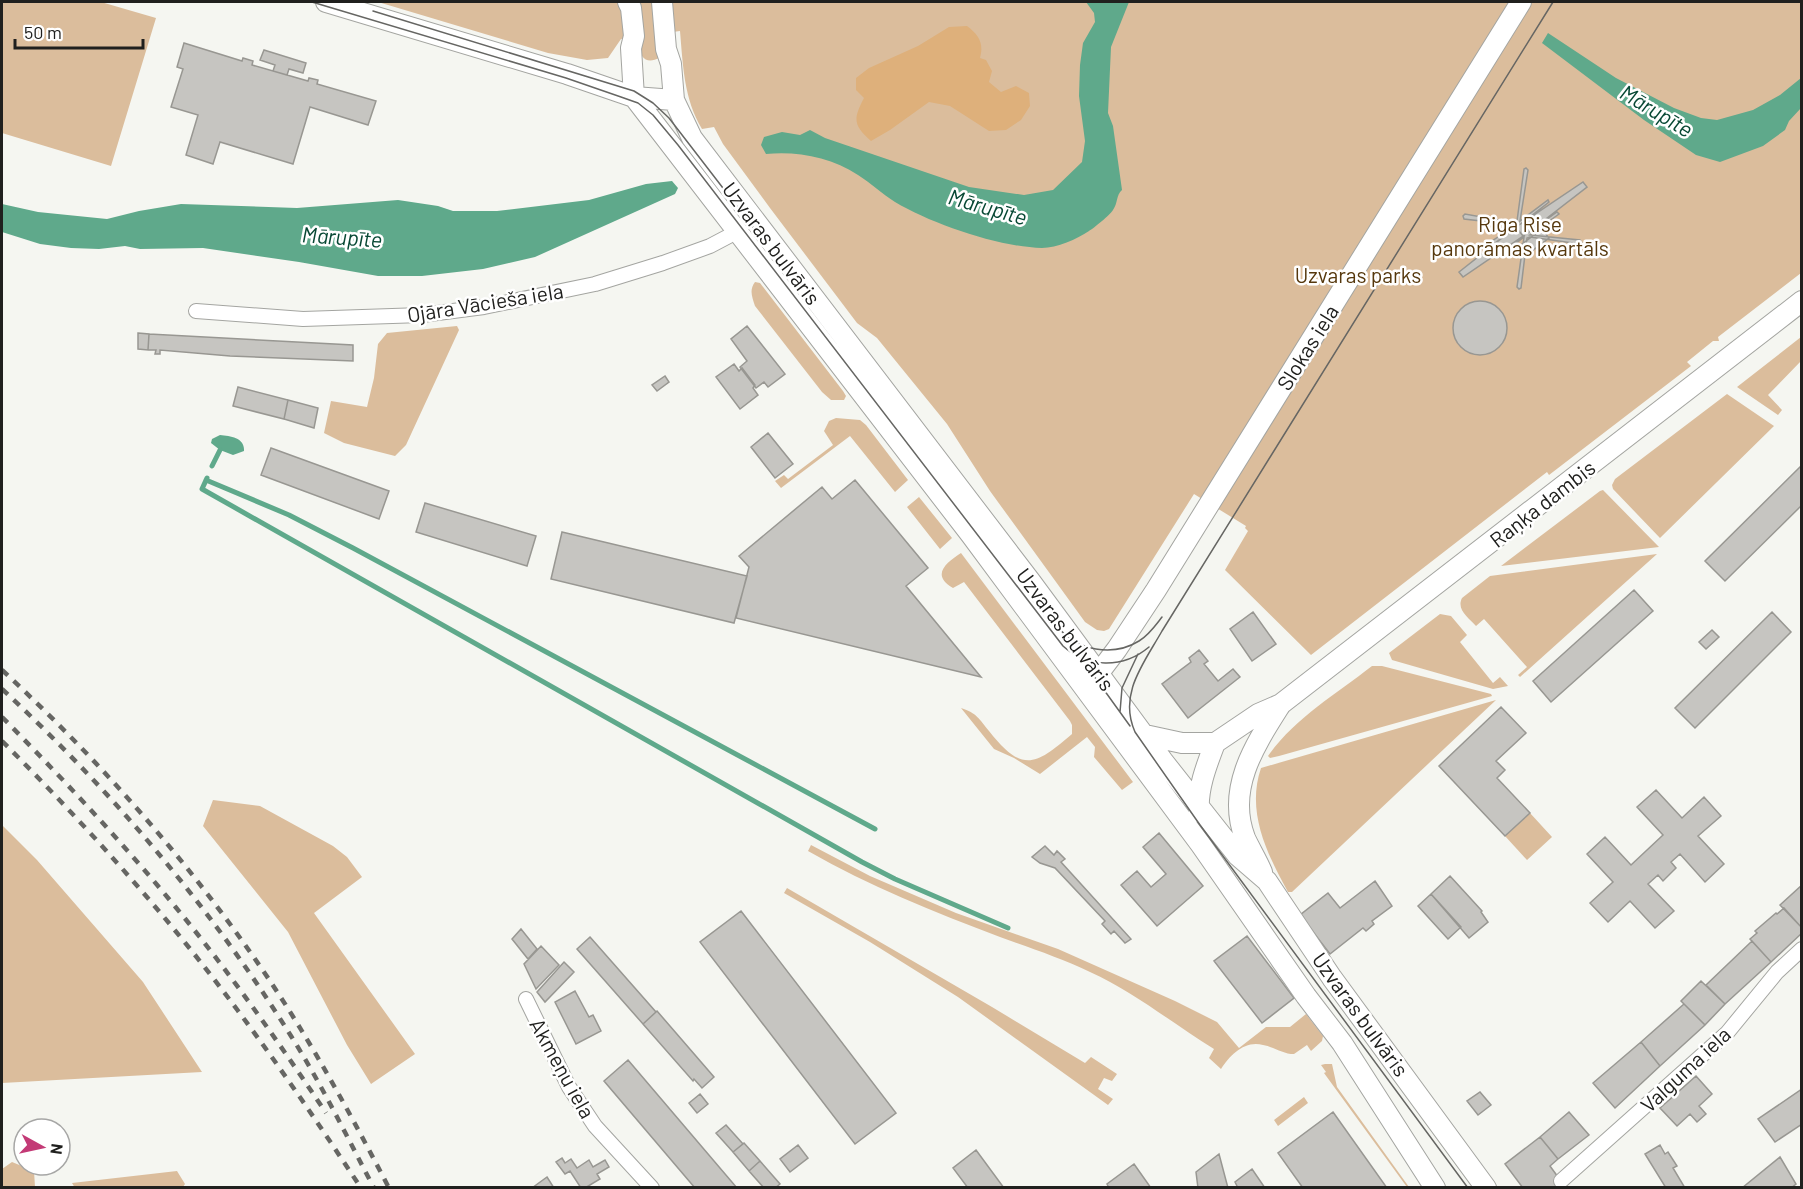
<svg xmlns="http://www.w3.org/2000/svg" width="1803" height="1189" viewBox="0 0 1803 1189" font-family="Barlow,sans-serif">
	<rect width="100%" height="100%" fill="#f5f6f1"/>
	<path fill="#dbbd9c" d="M2 2H101L156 18 111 166 2 133Z
		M378 2H1801V273L1718 337 1719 341H1713L1687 362 1691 366 1549 475 1547 472 1311 655 1225 570 1248 531 1245 528 1246 526 1194 494 1109 629 1104 631 1097 630 1085 622 990 491 947 424 877 338 857 323 770 208 723 144 714 127 702 129C684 99 683 66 680 31L658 34 659 58C653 61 646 62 642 56L638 37 621 39 608 58 587 60 548 53Z
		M755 282 760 283 843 391 846 396 844 400H831L822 392 755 306C752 297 749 290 755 282Z
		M457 326 459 330 406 445 395 456 344 443 324 433 331 401 367 407 374 378 378 344 387 333Z
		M1801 337V361L1768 395 1782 410 1778 415 1737 387Z
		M1727 394 1774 426 1660 538 1613 489 1612 485 1615 479Z
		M836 418 860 420 866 425 908 480 895 492 850 436 781 488 775 481 784 475 788 479 833 445 824 431 829 421Z
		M1603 490 1659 547 1501 566 1600 491Z
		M919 497 952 538 940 549 907 507Z
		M961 553 1133 782 1122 790 1094 757 1095 747 1087 737 1040 774 1014 758 994 749 961 708C977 713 979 719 989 731 1022 773 1035 766 1072 734V725L1070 721 964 582 953 588C930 575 947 562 961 553Z
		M1657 554 1520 677 1518 675 1527 667 1484 619 1476 626C1469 618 1456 610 1462 598L1490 576Z
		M1440 614 1451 616 1467 635 1460 642 1493 683 1500 677 1508 686 1493 689 1392 660 1389 653Z
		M1372 666H1382L1491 694 1492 696 1279 756 1270 758 1268 756C1294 719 1336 694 1372 666Z
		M1496 700 1292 892H1288C1267 854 1246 812 1261 768Z
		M213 800 260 806 333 846 347 857 362 877 314 913 415 1054 371 1084 347 1045 288 932 203 826Z
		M1530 813 1552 837 1527 860 1505 836Z
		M2 825 37 860 143 982 202 1072 2 1083Z
		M811 845 870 876 956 913 1058 949 1175 1001 1217 1022 1239 1048 1266 1027H1290L1306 1014 1323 1036 1322 1041 1311 1051 1307 1045 1294 1054C1283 1054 1274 1047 1263 1045 1245 1040 1230 1055 1221 1069L1209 1058 1214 1049C1172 1023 1134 992 1090 972 1061 958 1030 948 1000 937 934 912 869 886 808 851Z
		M787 888 992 1007 1085 1063 1091 1057 1117 1074 1112 1081 1104 1078 1098 1089 1113 1099 1108 1105 958 997 870 942 784 893Z
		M1325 1064H1332L1337 1087 1409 1187H1407L1404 1183 1324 1073 1326 1072 1321 1065Z
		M1304 1097 1308 1103 1278 1126 1274 1120Z
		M12 1162 34 1171 35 1187H2V1169Z
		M177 1171 185 1184 183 1187 75 1188 72 1183Z"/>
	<path fill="#deb07b" d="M967 26C979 35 984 43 980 58L986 60 992 71 989 82 1001 92 1016 86 1029 93 1030 106 1021 120 1006 130 989 131 950 106 929 102 890 130 871 141C853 125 853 119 864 98L856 90V78L869 68 918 46 949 27Z"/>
	<path fill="#5fa98b" d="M1086 2H1129L1111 47 1108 113 1113 126 1122 190C1116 195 1118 203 1113 210 1110 215 1094 228 1089 231 1077 239 1057 248 1042 248 999 247 932 224 895 202 882 194 871 183 858 175 831 157 797 151 766 154L761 145 764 137 782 132 800 135 810 130 825 138 969 187 1024 195 1053 190 1082 162 1085 141 1079 96 1080 65 1083 43 1095 22 1094 13Z
		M1548 33 1616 78 1674 108 1701 118 1717 120 1753 110 1780 95 1801 78V108L1789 121 1785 130 1763 146 1720 162 1696 155 1644 120 1542 43Z
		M672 181 678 188 675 194 535 257 483 269 422 276H378L299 262 203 248 140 249 125 246 99 249 71 248 40 244 2 232V204L38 212 107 219 139 211 181 204 297 208 398 200 438 206 453 211H497L589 200 646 184Z
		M220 435C231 436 245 438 244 451L233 455 220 450 211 443 212 439Z"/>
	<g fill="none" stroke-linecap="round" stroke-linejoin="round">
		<path stroke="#5fa98b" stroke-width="5" d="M212 466 220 450
			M207 478 202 489 862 862 895 879 1008 928
			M206 480 289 515 353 548 875 829"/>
	</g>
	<path fill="#c6c5c1" stroke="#989792" stroke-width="1.5" d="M184 43 242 61 243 58 253 61 252 65 308 81 309 78 318 80 317 84 376 101 368 125 310 107 293 164 220 142 213 164 186 155 198 115 171 107 183 69 177 67Z
		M264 50 306 63 303 73 289 69 287 75 273 71 275 65 260 60Z
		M1526 168 1528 170 1520 221 1548 200 1549 202 1522 223 1529 232 1557 212 1559 214 1530 235 1580 240 1582 243 1580 244 1530 237 1527 238 1521 288 1519 289 1517 287 1524 237 1499 257 1498 255 1523 236 1516 227 1491 246 1489 243 1516 225 1464 219 1463 216 1465 214 1515 223 1517 221 1524 169Z
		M1583 182 1587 187 1529 232 1463 277 1459 272 1516 227Z
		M1542 229 1549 238 1524 257 1517 248Z
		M1453 328a27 27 0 1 1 54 0a27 27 0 1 1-54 0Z
		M747 326 785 374 768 387 764 382 756 388 740 367 747 361 731 339Z
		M138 333 149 334 148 350 138 349Z
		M149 334 353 345V361L230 356 160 350V354H155L156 350H148Z
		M734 364 739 371 742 368 755 385 753 388 758 395 740 409 716 377Z
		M665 376 669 382 657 391 652 385Z
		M238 387 288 400 284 419 233 406Z
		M288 400 318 408 314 428 284 419Z
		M768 433 793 464 775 478 751 447Z
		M271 448 389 491 379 519 261 475Z
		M1801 466 1802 505 1725 581 1705 561Z
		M855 480 928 568 906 586 981 677 736 618 749 567 739 556 822 487 832 499Z
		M425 503 536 536 527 566 416 532Z
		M562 532 747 576 734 623 551 579Z
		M1634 590 1653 611 1551 702 1533 681Z
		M1253 612 1276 644 1252 661 1230 629Z
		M1772 612 1791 632 1695 728 1675 708Z
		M1712 630 1719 637 1706 649 1699 642Z
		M1199 650 1208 661 1204 664 1218 681 1233 669 1240 677 1188 718 1162 684 1191 662 1189 658Z
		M1501 707 1526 733 1496 761 1505 770 1497 778 1530 813 1505 836 1439 766Z
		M1656 790 1682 818 1704 797 1721 816 1698 836 1724 864 1705 882 1680 854 1671 862 1676 868 1663 881 1658 875 1648 884 1674 911 1655 928 1630 901 1608 922 1590 903 1613 882 1587 854 1605 837 1631 865 1663 835 1637 807Z
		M1159 833 1203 886 1157 926 1121 885 1137 871 1151 887 1166 874 1143 847Z
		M1045 846 1054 855 1057 851 1065 859 1061 862 1131 939 1125 943 1114 931 1111 934 1102 924 1105 921 1055 868 1040 863 1032 857Z
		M1450 876 1482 911 1481 912 1488 922 1469 938 1431 894Z
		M1375 881 1392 906 1372 921 1374 924 1366 931 1363 928 1330 954 1300 915 1328 893 1340 908Z
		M1802 885V928L1780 905Z
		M1431 894 1461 927 1448 939 1418 906Z
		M1784 908 1802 928V933L1771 962 1750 939 1757 933 1755 931 1776 913 1777 914Z
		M741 911 896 1113 855 1144 700 942Z
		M521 929 537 949 528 959 512 939Z
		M1247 936 1294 998 1262 1023 1214 961Z
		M590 937 656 1012 643 1024 577 949Z
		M1752 941 1771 962 1725 1004 1706 985Z
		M541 946 559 965 536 989 524 964Z
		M564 962 574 972 545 1002 537 992Z
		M1701 981 1725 1004 1705 1025 1681 1001Z
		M575 991 589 1017 593 1015 601 1031 576 1044 555 1002Z
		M1684 1004 1705 1025 1660 1066 1641 1042Z
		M657 1011 714 1077 702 1088 694 1079 693 1081 643 1024Z
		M1641 1042 1660 1066 1615 1108 1593 1083Z
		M628 1060 737 1188H695L604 1081Z
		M1696 1076 1712 1094 1699 1106 1706 1114 1697 1122 1690 1114 1677 1126 1660 1108Z
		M1802 1089V1124L1775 1142 1758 1119Z
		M1480 1092 1491 1105 1478 1115 1467 1101Z
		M700 1094 708 1104 697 1113 689 1103Z
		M1333 1112 1387 1188H1303L1278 1153Z
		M1569 1112 1589 1135 1558 1159 1540 1137Z
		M726 1125 743 1144 733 1152 716 1133Z
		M1540 1137 1558 1159 1550 1166 1566 1188H1523L1505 1164Z
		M744 1143 760 1161 749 1171 733 1152Z
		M798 1145 808 1158 790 1172 780 1159Z
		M1660 1145 1665 1154 1668 1152 1677 1166 1673 1168 1685 1188H1666L1645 1154Z
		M976 1150 1004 1188H968L953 1168Z
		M1219 1154 1228 1188H1198L1196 1172Z
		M1780 1157 1796 1184 1791 1188H1742Z
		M562 1158 565 1163 571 1159 577 1168 589 1160 593 1167 605 1160 609 1167 597 1174 600 1179 585 1188H581L570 1171 565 1174 556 1162Z
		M760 1161 780 1184 775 1188H764L749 1171Z
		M1134 1164 1151 1188H1109L1107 1184Z
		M1252 1169 1265 1188H1238L1235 1182Z
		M547 1177 554 1188H532Z"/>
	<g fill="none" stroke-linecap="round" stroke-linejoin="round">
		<defs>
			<path id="street" d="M196 311 303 319 422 315 484 307 595 284 663 263 710 246 729 236
				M526 999 569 1087 595 1126 652 1188
				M1561 1181 1727 1033 1777 972 1802 949"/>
			<path id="secondary" d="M326 2 567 74 634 97 674 100
				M628 2 631 8 634 36 631 48 634 97
				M662 2 666 49 671 64 674 100 692 138 1031 582 1163 761 1238 856 1267 881 1332 978 1486 1188
				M634 97 971 535 1201 845 1306 996 1342 1043 1435 1188
				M1092 682 1117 649 1156 590 1521 2
				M1145 735 1182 743H1215L1258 714 1281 704 1802 301
				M1199 812C1197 789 1207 764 1215 743
				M1262 872C1257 860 1250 849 1245 838 1226 788 1255 745 1281 704"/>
		</defs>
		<use href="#street" stroke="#a4a5a1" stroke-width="16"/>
		<use href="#secondary" stroke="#a4a5a1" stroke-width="22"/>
		<use href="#street" stroke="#fff" stroke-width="14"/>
		<use href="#secondary" stroke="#fff" stroke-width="20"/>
		<path stroke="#666663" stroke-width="1.5" d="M312 2 566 78 621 97 638 103 653 115 678 145 1063 646C1087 668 1123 669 1149 647
			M373 11 634 91 653 103 669 118 763 240
			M1058 627C1077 651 1113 657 1139 641 1149 635 1155 626 1162 617
			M1081 658 1130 726
			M1120 712 1122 688 1138 654
			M1468 1188 1200 825 1135 732C1118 694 1144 663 1162 631L1553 2"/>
		<path stroke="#666663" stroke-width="4.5" stroke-dasharray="8 8" stroke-linecap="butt" d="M2 670C101 762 190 863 266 975 312 1043 351 1115 389 1188
			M2 689C112 791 212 909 291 1036 322 1085 347 1137 374 1188
			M2 717C71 787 138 859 199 936 244 993 286 1053 326 1113
			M2 741C68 807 132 877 191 950 252 1026 307 1106 361 1188"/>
	</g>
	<g text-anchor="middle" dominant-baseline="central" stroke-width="5" stroke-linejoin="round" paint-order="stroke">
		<g font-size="21" fill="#56380d" stroke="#fff">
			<text x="1520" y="223">Riga Rise<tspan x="1520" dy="24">panorāmas kvartāls</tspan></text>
			<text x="1358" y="274">Uzvaras parks</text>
		</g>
		<g font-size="21" fill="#20201e" stroke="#fff">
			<text transform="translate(772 243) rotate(53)">Uzvaras bulvāris</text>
			<text transform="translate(485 302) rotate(-9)">Ojāra Vācieša iela</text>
			<text transform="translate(1307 347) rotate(-58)">Slokas iela</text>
			<text transform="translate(1542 503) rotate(-38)">Raņķa dambis</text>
			<text transform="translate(1066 629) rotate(53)">Uzvaras bulvāris</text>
			<text transform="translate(1361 1014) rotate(54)">Uzvaras bulvāris</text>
			<text transform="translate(563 1068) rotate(61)">Akmeņu iela</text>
			<text transform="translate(1685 1069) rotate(-43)">Valguma iela</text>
		</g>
		<g font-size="22" font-style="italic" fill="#074834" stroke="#fff">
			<text transform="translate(1657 110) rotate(31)">Mārupīte</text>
			<text transform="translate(988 206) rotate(16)">Mārupīte</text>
			<text transform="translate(342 236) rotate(4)">Mārupīte</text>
		</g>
	</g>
	<rect width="1803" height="1189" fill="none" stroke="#20201e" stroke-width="6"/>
	<g transform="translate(42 1147) rotate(98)"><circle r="28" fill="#ffffff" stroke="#a6a6a5" stroke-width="1.5"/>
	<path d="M0-4.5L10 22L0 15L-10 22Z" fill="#c33a76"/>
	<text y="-9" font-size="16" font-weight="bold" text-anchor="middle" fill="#20201e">N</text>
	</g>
	<path d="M15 39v9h128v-9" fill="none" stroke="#20201e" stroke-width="3"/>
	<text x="24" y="39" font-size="18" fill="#20201e" stroke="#ffffff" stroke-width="4.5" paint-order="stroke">50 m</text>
</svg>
